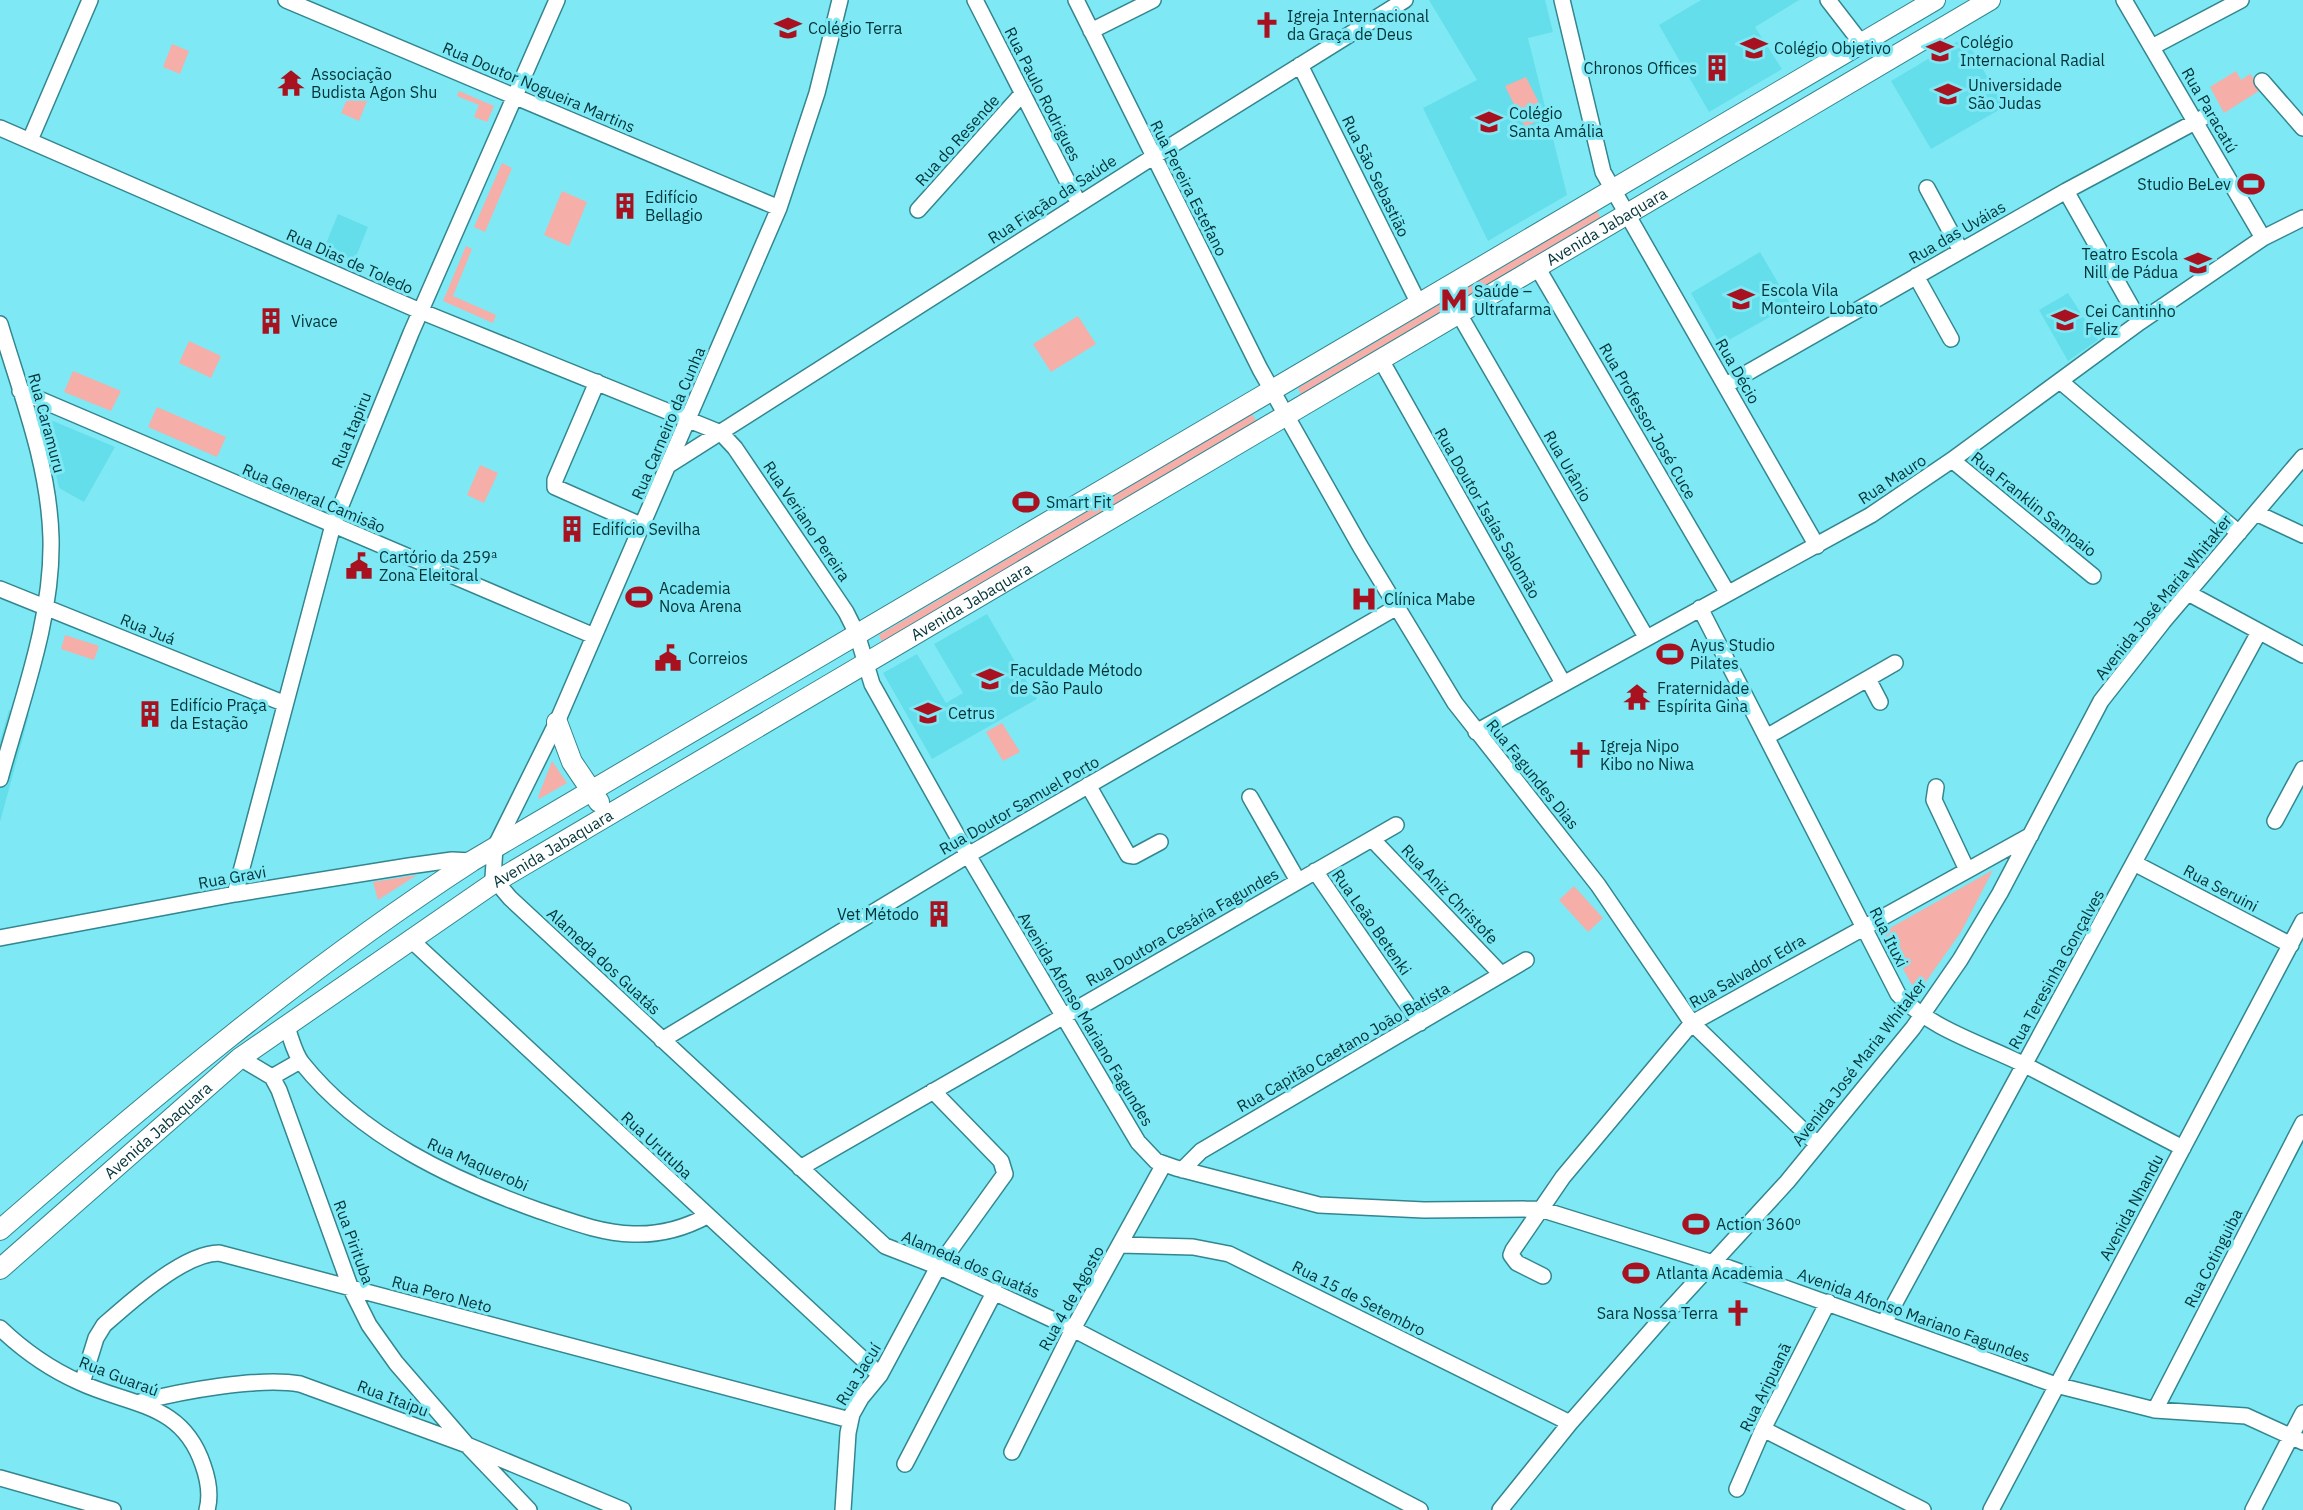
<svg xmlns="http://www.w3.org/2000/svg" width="2303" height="1510" viewBox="0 0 2303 1510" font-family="'IBM Plex Sans',sans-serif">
	<rect width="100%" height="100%" fill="#7ee9f4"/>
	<path fill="#64deeb" d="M1429 0H1545L1553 32 1528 38 1567 195 1488 241 1423 108 1477 80Z
		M1701 0H1799L1755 27 1782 69 1709 112 1659 25Z
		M1965 37 2004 107 1931 149 1891 81Z
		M338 214 368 227 353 264 323 251Z
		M1760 252 1791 305 1720 345 1691 293Z
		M2068 293 2098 340 2068 361 2039 310Z
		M46 418 115 447 84 502 59 488 44 422Z
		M987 614 1037 699 932 759 883 673 917 654 946 703 963 693 934 644Z
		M9 710 29 715 0 822V741Z"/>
	<path fill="#f5aea8" d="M172 44 189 51 180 74 163 67Z
		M2236 71 2241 80 2250 74 2262 89 2224 113 2210 87Z
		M1526 77 1546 117 1525 127 1505 86Z
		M352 88 369 96 359 121 341 113Z
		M459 91 494 106 487 122 474 117 479 105 457 96Z
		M502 163 512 168 485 232 474 227Z
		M562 191 587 202 569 246 544 235Z
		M1597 211 1601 218 1301 395 1298 388Z
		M466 246 472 249 453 296 496 315 493 323 443 301Z
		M1078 316 1096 344 1051 372 1033 344Z
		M189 341 221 356 211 378 179 363Z
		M73 371 121 391 111 411 64 392Z
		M157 407 226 437 217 457 148 427Z
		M1252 414 1256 421 882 642 879 635Z
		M480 465 498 473 484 503 467 495Z
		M65 635 99 646 94 660 61 649Z
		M1002 723 1020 752 1003 761 986 732Z
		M552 761 567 783 539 799 538 797Z
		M1993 870 1961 932 1920 990 1914 989 1883 932Z
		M417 875 378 900 373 882Z
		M1574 886 1603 918 1588 932 1559 900Z"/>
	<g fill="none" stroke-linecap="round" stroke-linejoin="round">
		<defs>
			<path id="minor" d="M286 0 779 208
				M840 0 817 93 779 208 557 722 495 847 493 878 510 898 885 1246 944 1269 1073 1329 1420 1510
				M975 0 1079 204
				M1076 0 1260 369 1360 546 1455 703 1598 885 1692 1023 1817 1144
				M1562 0 1603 172 1817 546
				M1828 0 1862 44
				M2124 0 2263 238
				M1091 31 1153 0
				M2152 47 2241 0
				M1300 65 1419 304
				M2262 81 2303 128
				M0 128 420 311 721 433 735 448 846 612 857 634 872 684 968 855 1138 1142 1156 1161 1176 1168 1319 1205 1424 1210 1540 1209 1729 1268 2056 1385 2155 1410 2246 1416 2303 1442
				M30 140 90 0
				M1927 188 1961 251
				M2066 191 2140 322
				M918 210 1022 94
				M1537 267 1727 592
				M1916 276 1951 339
				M1459 314 1646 637
				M0 324C21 394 49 464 51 538 53 620 21 701 0 779
				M1381 360 1563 683
				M2060 381 2239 533
				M597 382 555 480V487L643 526
				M1726 385 2066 191 2208 115
				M20 391 594 636
				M1952 460 2093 576
				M669 465 1153 157 1405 0
				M2256 513 2303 535
				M0 589 283 703
				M2188 593 2303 655
				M1700 608 1898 994C1930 1029 1983 1044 2025 1065 2078 1092 2130 1121 2183 1148
				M1868 679 1880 702
				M1476 732 1871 515 1952 460 2140 322 2263 238 2303 218
				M1768 736 1895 663
				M1088 785 1128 855 1134 856 1160 842
				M1936 787 1934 800 1967 870
				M1250 797 1298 881
				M2275 821 2303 769
				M1372 839 1501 974
				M2134 863 2291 945
				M1315 871 1420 1023
				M235 894 333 525 411 333 557 0
				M0 938 235 894 409 866 452 860 472 861
				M411 940 880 1375
				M286 1025C291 1037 294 1053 302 1063 361 1137 453 1180 540 1211 570 1221 600 1233 633 1234 660 1235 683 1229 707 1216
				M662 1040 968 855 1397 607
				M240 1058 272 1077 279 1090 351 1289 369 1325 396 1363 467 1445 529 1510
				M272 1077 300 1061
				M800 1168 1396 825
				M1182 1170 1201 1151 1526 960
				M1121 1245 1193 1247 1229 1254 1570 1423
				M1543 1276 1517 1263 1511 1255 1513 1250 1563 1177 1692 1023 2031 835
				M1884 1323 2259 632
				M0 1328C24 1351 50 1369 79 1382 130 1406 182 1402 203 1465 208 1479 211 1495 207 1510
				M82 1383 96 1338 104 1325C130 1302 184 1253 219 1253L850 1420
				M140 1402C182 1391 258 1377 300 1384L467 1445 623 1510
				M2155 1410 2303 1123
				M1763 1429 1923 1510
				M1012 1452 1073 1329 1164 1164
				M905 1464 995 1291
				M0 1478 113 1510
				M1737 1489 1763 1429 1828 1302
				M843 1510 848 1433 852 1414 861 1398 880 1375 938 1267 1005 1174 1001 1161 933 1091
				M1500 1510 1570 1423 1663 1317 1787 1182 1913 1028 1960 960 2000 893 2101 701 2163 622 2303 457
				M1991 1510 2303 921
				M2253 1510 2303 1413"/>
			<g id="major">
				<path d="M557 722 572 762 599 802"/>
				<path d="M0 1230C150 1099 304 970 472 861L1935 0"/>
				<path id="s1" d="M0 1269 240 1058 495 882 1990 0"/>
			</g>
		</defs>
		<use href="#minor" stroke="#33868f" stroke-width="18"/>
		<use href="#major" stroke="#33868f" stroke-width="22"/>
		<use href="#minor" stroke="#fff" stroke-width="15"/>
		<use href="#major" stroke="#fff" stroke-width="20"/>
	</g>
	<defs>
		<symbol id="church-bare" viewBox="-9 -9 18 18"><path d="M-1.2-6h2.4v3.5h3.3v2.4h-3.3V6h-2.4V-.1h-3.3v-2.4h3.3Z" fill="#a81220" stroke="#7ee9f4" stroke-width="2.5" paint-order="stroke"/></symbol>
		<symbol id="school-bare" viewBox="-9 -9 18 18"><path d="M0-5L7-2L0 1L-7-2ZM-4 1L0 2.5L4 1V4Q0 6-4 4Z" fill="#a81220" stroke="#7ee9f4" stroke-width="2.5" paint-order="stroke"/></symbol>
		<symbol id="building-bare" viewBox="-9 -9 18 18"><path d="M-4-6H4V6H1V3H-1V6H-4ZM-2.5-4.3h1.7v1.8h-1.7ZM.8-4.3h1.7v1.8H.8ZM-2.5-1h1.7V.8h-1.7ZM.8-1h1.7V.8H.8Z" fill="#a81220" stroke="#7ee9f4" stroke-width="2.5" paint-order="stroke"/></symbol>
		<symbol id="temple-bare" viewBox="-9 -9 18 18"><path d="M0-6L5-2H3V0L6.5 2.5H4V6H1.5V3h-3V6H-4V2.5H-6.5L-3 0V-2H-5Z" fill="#a81220" stroke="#7ee9f4" stroke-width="2.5" paint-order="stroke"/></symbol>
		<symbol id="university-bare" viewBox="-9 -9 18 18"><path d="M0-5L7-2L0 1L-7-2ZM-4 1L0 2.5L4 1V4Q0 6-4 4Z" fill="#a81220" stroke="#7ee9f4" stroke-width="2.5" paint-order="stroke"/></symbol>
		<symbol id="stadium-bare" viewBox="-9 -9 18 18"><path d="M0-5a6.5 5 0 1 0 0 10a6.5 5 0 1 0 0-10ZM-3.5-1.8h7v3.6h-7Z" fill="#a81220" stroke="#7ee9f4" stroke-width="2.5" paint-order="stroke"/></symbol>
		<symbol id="metro-bare" viewBox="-9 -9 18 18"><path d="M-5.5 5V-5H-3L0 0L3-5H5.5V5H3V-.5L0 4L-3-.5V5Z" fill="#a81220" stroke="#7ee9f4" stroke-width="2.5" paint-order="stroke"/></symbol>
		<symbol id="civic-bare" viewBox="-9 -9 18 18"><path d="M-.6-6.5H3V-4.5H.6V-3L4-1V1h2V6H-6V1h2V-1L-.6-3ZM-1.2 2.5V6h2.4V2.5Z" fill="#a81220" stroke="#7ee9f4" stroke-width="2.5" paint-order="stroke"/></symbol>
		<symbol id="hospital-bare" viewBox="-9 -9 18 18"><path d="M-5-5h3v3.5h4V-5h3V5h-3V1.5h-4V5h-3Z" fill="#a81220" stroke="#7ee9f4" stroke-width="2.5" paint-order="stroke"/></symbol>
	</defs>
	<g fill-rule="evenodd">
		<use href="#church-bare" x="1248" y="6" width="38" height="38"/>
		<use href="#school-bare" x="769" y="9" width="38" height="38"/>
		<use href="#school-bare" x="1735" y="29" width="38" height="38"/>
		<use href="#school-bare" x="1921" y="32" width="38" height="38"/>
		<use href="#building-bare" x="1698" y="49" width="38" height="38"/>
		<use href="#temple-bare" x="272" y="64" width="38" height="38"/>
		<use href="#university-bare" x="1929" y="75" width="38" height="38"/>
		<use href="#school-bare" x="1470" y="103" width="38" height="38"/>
		<use href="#stadium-bare" x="2232" y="165" width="38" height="38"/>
		<use href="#building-bare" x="606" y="187" width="38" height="38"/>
		<use href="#university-bare" x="2179" y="244" width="38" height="38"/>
		<use href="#school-bare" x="1722" y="280" width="38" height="38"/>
		<use href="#metro-bare" x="1435" y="281" width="38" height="38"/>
		<use href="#school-bare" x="2046" y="301" width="38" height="38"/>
		<use href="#building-bare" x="252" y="302" width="38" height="38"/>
		<use href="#stadium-bare" x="1007" y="483" width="38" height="38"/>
		<use href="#building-bare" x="553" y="510" width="38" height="38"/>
		<use href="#civic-bare" x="340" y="547" width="38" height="38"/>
		<use href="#stadium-bare" x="620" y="578" width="38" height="38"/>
		<use href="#hospital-bare" x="1345" y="580" width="38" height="38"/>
		<use href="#stadium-bare" x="1651" y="635" width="38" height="38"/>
		<use href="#civic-bare" x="649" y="639" width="38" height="38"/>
		<use href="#university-bare" x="971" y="660" width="38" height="38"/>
		<use href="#temple-bare" x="1618" y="678" width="38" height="38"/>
		<use href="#school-bare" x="909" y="694" width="38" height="38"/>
		<use href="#building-bare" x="131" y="695" width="38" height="38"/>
		<use href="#church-bare" x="1561" y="736" width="38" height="38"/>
		<use href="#building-bare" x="920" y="895" width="38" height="38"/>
		<use href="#stadium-bare" x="1677" y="1205" width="38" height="38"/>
		<use href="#stadium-bare" x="1617" y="1254" width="38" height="38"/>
		<use href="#church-bare" x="1719" y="1294" width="38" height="38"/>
	</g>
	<g text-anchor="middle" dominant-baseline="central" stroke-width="6" stroke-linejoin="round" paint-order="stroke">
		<g font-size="16" fill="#003338" stroke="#7ee9f4" text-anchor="start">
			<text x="1287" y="16">Igreja Internacional<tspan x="1287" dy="18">da Graça de Deus</tspan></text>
			<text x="808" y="28">Colégio Terra</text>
			<text x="1960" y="42">Colégio<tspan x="1960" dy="18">Internacional Radial</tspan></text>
			<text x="1774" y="48">Colégio Objetivo</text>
			<text x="1697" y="68" text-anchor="end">Chronos Offices</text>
			<text x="311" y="74">Associação<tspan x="311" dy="18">Budista Agon Shu</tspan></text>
			<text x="1968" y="85">Universidade<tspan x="1968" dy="18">São Judas</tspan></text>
			<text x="1509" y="113">Colégio<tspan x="1509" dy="18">Santa Amália</tspan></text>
			<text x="2231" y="184" text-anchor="end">Studio BeLev</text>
			<text x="645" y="197">Edifício<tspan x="645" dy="18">Bellagio</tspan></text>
			<text x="2178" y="254" text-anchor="end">Teatro Escola<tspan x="2178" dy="18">Nill de Pádua</tspan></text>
			<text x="1761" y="290">Escola Vila<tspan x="1761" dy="18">Monteiro Lobato</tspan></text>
			<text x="1474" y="291">Saúde –<tspan x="1474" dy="18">Ultrafarma</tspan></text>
			<text x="2085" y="311">Cei Cantinho<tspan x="2085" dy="18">Feliz</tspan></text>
			<text x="291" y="321">Vivace</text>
			<text x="1046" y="502">Smart Fit</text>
			<text x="592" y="529">Edifício Sevilha</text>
			<text x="379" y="557">Cartório da 259ª<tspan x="379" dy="18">Zona Eleitoral</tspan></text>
			<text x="659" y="588">Academia<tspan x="659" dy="18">Nova Arena</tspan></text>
			<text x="1384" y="599">Clínica Mabe</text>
			<text x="1690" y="645">Ayus Studio<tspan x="1690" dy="18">Pilates</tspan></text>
			<text x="688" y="658">Correios</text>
			<text x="1010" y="670">Faculdade Método<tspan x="1010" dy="18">de São Paulo</tspan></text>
			<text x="1657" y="688">Fraternidade<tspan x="1657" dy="18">Espírita Gina</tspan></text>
			<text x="170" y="705">Edifício Praça<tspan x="170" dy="18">da Estação</tspan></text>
			<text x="948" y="713">Cetrus</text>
			<text x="1600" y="746">Igreja Nipo<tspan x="1600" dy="18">Kibo no Niwa</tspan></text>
			<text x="919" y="914" text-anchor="end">Vet Método</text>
			<text x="1716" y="1224">Action 360º</text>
			<text x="1656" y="1273">Atlanta Academia</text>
			<text x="1718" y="1313" text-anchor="end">Sara Nossa Terra</text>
		</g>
		<g font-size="16" fill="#003338" stroke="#7ee9f4">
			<text transform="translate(539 87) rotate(23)">Rua Doutor Nogueira Martins</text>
			<text transform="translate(1043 94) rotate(63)">Rua Paulo Rodrigues</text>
			<text transform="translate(2210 110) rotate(60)">Rua Paracatú</text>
			<text transform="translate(957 140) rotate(-48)">Rua do Resende</text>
			<text transform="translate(1376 176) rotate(64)">Rua São Sebastião</text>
			<text transform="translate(1189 188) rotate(63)">Rua Pereira Estefano</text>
			<text transform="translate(1052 199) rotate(-33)">Rua Fiação da Saúde</text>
			<text stroke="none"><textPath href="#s1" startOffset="1920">Avenida Jabaquara</textPath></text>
			<text transform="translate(1957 232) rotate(-30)">Rua das Uváias</text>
			<text transform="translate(350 261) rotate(24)">Rua Dias de Toledo</text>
			<text transform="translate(1738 371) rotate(60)">Rua Décio</text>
			<text transform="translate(1648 421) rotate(60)">Rua Professor José Cuce</text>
			<text transform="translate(47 423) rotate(75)">Rua Caramuru</text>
			<text transform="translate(668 423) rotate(-67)">Rua Carneiro da Cunha</text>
			<text transform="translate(351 430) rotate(-68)">Rua Itapiru</text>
			<text transform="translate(1568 466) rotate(60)">Rua Urânio</text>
			<text transform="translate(1892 479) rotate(-33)">Rua Mauro</text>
			<text transform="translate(314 498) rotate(23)">Rua General Camisão</text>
			<text transform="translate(2034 504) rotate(39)">Rua Franklin Sampaio</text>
			<text transform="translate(1488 513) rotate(60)">Rua Doutor Isaías Salomão</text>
			<text transform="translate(807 521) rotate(56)">Rua Veriano Pereira</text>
			<text transform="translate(2163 597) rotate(-51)">Avenida José Maria Whitaker</text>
			<text stroke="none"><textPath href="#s1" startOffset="1182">Avenida Jabaquara</textPath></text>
			<text transform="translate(148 629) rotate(22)">Rua Juá</text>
			<text transform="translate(1533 774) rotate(51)">Rua Fagundes Dias</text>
			<text transform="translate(1019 805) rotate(-30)">Rua Doutor Samuel Porto</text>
			<text stroke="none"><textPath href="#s1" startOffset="696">Avenida Jabaquara</textPath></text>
			<text transform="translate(232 877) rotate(-10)">Rua Gravi</text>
			<text transform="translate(2221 888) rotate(28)">Rua Seruini</text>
			<text transform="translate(1450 894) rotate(46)">Rua Aniz Christofe</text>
			<text transform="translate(1372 922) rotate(55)">Rua Leão Betenki</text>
			<text transform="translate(1182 927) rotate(-30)">Rua Doutora Cesária Fagundes</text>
			<text transform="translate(1889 937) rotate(63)">Rua Ituxi</text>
			<text transform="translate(604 961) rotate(43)">Alameda dos Guatás</text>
			<text transform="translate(2056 969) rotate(-61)">Rua Teresinha Gonçalves</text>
			<text transform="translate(1747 971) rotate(-30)">Rua Salvador Edra</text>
			<text transform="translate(1086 1019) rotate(59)">Avenida Afonso Mariano Fagundes</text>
			<text transform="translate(1343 1047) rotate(-30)">Rua Capitão Caetano João Batista</text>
			<text transform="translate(1859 1062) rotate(-52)">Avenida José Maria Whitaker</text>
			<text stroke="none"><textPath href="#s1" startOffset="210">Avenida Jabaquara</textPath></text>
			<text transform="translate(657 1145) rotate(43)">Rua Urutuba</text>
			<text transform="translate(478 1164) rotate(24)">Rua Maquerobi</text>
			<text transform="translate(2131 1207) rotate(-62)">Avenida Nhandu</text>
			<text transform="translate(354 1242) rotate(70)">Rua Pirituba</text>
			<text transform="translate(2213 1258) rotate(-63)">Rua Cotinguiba</text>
			<text transform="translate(971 1264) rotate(23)">Alameda dos Guatás</text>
			<text transform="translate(442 1294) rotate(15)">Rua Pero Neto</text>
			<text transform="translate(1071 1298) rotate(-61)">Rua 4 de Agosto</text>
			<text transform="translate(1359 1298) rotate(27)">Rua 15 de Setembro</text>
			<text transform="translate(1914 1315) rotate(20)">Avenida Afonso Mariano Fagundes</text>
			<text transform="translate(858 1374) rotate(-58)">Rua Jacuí</text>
			<text transform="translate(119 1376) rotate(21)">Rua Guaraú</text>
			<text transform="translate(1765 1387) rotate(-64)">Rua Aripuanã</text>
			<text transform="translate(393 1398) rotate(21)">Rua Itaipu</text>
		</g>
	</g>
</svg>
